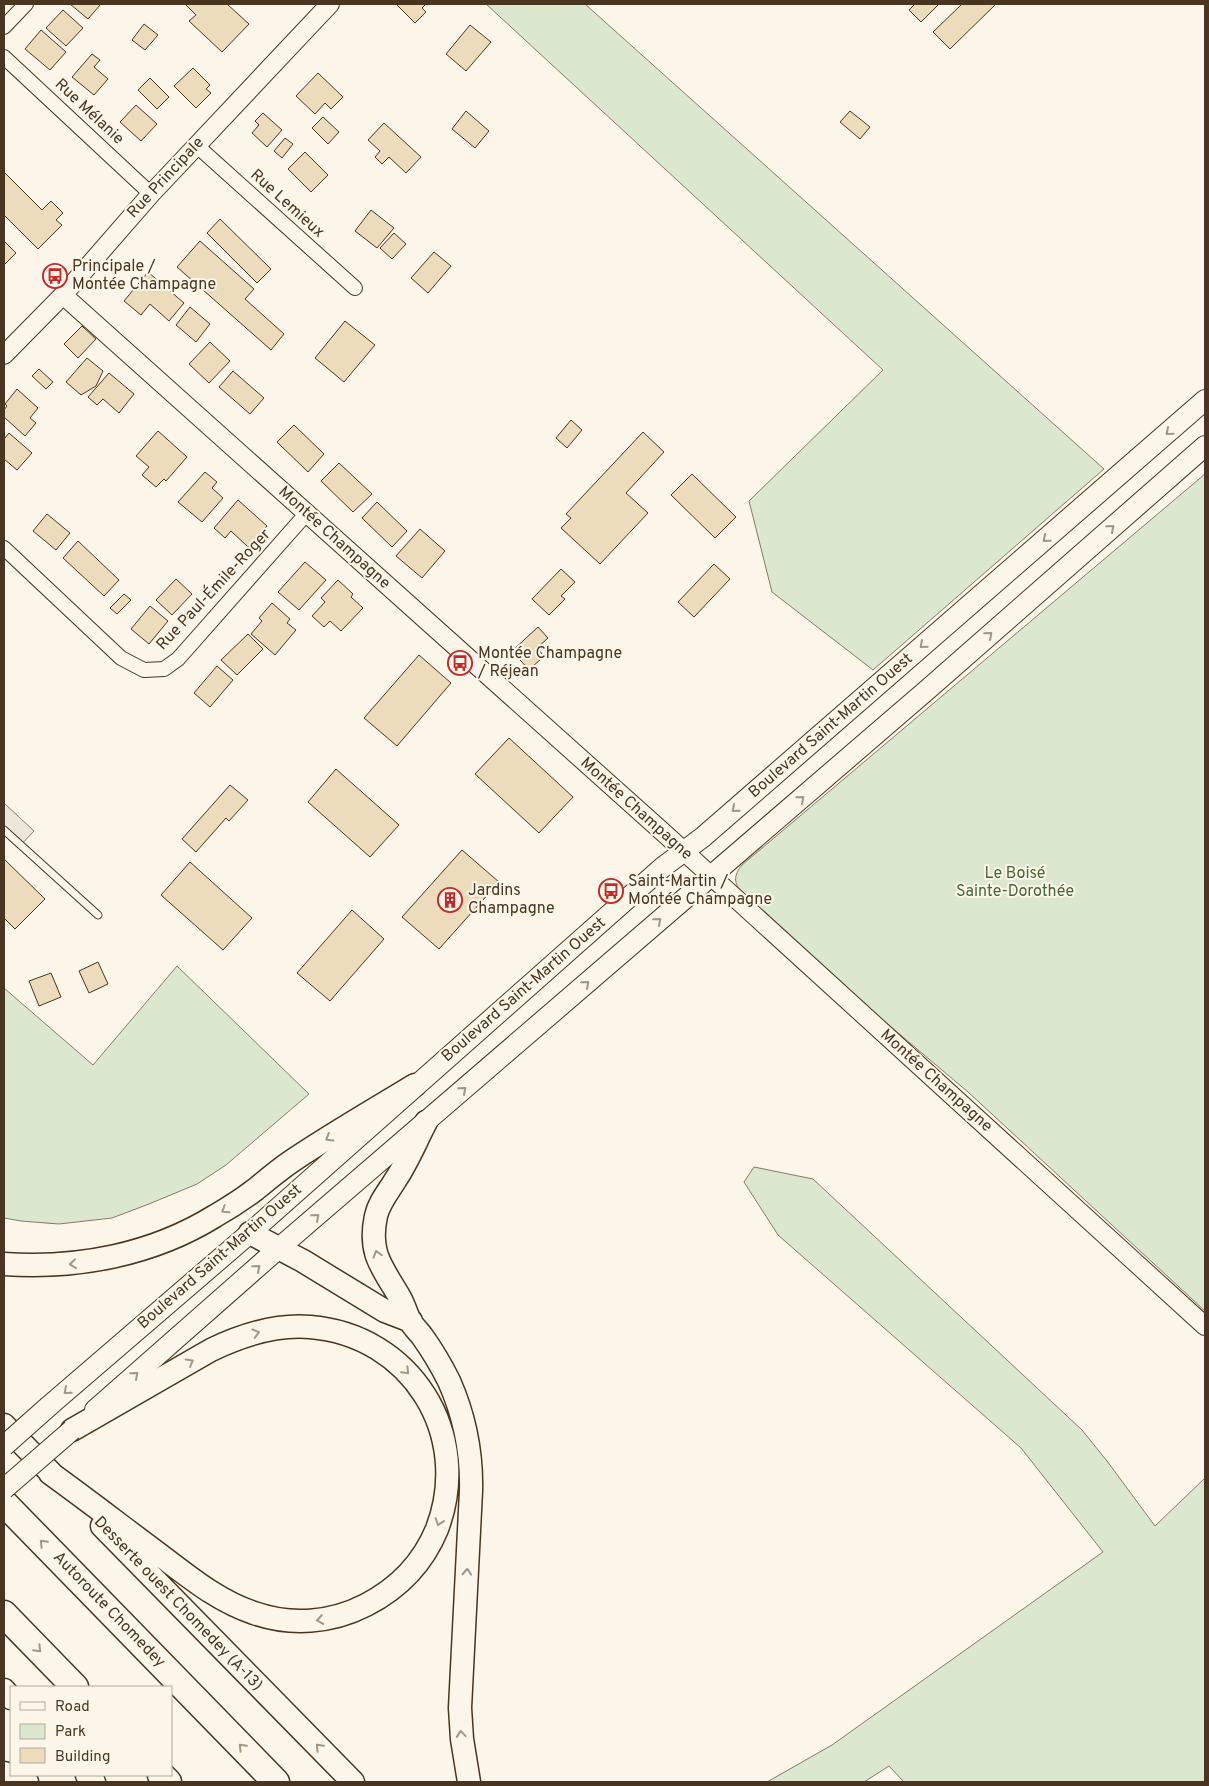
<svg xmlns="http://www.w3.org/2000/svg" width="1209" height="1786" viewBox="0 0 1209 1786" font-family="Overpass,sans-serif">
	<rect width="100%" height="100%" fill="#fbf6e9"/>
	<path fill="#dce7d0" stroke="#887966" d="M486 4H585L1104 469 873 670 772 592 749 501 883 370Z
		M1205 474V1311L968 1092 878 1016 742 892C733 883 734 875 742 865Z
		M177 966 309 1094 226 1165 197 1184 149 1204 112 1218 59 1224 21 1221 4 1218V988L93 1065Z
		M754 1167 813 1179 1082 1430 1107 1461 1155 1526 1205 1478V1782H904L889 1766 864 1782H767L832 1745 1103 1552 1021 1448 778 1235 744 1182Z"/>
	<path fill="#ede7d9" stroke="#887966" d="M4 803 34 831 18 848 4 835Z"/>
	<path fill="#ecdcbc" stroke="#4a3520" d="M70 4H101L88 19Z
		M187 4H227L249 24 222 52 189 21 196 15 186 5Z
		M396 4H426L422 8 426 12 415 23Z
		M915 4H939L921 22 909 10Z
		M962 4H996L950 49 933 32Z
		M63 10 83 28 66 46 46 28Z
		M144 24 158 35 145 50 132 40Z
		M470 25 491 42 466 71 446 54Z
		M41 30 66 52 50 70 25 49Z
		M92 54 100 60 94 67 108 79 94 95 72 77Z
		M193 68 210 85 206 89 211 93 196 108 174 86Z
		M318 73 343 97 331 109 325 103 315 114 296 96Z
		M150 78 169 97 157 109 138 90Z
		M136 105 157 124 141 141 120 122Z
		M466 111 489 131 475 148 452 129Z
		M850 111 870 127 860 139 840 122Z
		M263 113 282 130 267 147 252 133 259 125 255 121Z
		M323 117 339 132 328 144 312 128Z
		M384 123 421 157 406 173 389 157 382 164 375 157 380 151 368 140Z
		M285 138 293 144 282 158 274 151Z
		M305 152 328 175 311 192 288 169Z
		M4 172 42 210 51 201 63 213 56 220 62 225 38 249 4 215Z
		M371 210 394 228 377 248 355 231Z
		M220 219 271 269 257 283 207 233Z
		M394 233 406 244 392 259 380 248Z
		M4 241 16 253 4 265Z
		M200 241 254 289 245 299 284 334 271 350 177 267Z
		M434 252 451 266 428 293 411 278Z
		M148 272 184 303 169 321 150 304 141 315 124 301Z
		M190 307 210 324 196 342 176 325Z
		M345 321 375 345 344 382 315 358Z
		M82 326 96 339 78 358 64 344Z
		M210 342 230 361 209 383 189 364Z
		M87 358 103 371 96 386 81 395 66 382Z
		M39 369 53 382 46 389 32 376Z
		M233 371 264 398 250 414 219 387Z
		M109 373 134 394 119 413 103 399 97 405 88 397Z
		M17 389 38 408 30 418 36 423 25 436 4 417V410L7 406 5 404Z
		M571 420 582 430 567 448 556 438Z
		M294 425 324 454 308 472 277 442Z
		M158 431 187 457 166 481 164 479 156 487 142 475 149 467 136 456Z
		M643 432 664 452 626 493 648 513 600 564 561 528 571 518 566 514Z
		M9 433 32 453 17 470 4 459V439Z
		M339 463 372 494 353 512 321 481Z
		M205 472 217 482 212 488 223 498 202 522 178 502Z
		M692 474 736 517 715 538 671 495Z
		M238 500 267 526 248 547 231 531 225 538 214 528Z
		M377 502 407 531 392 547 362 518Z
		M47 514 70 533 56 550 33 531Z
		M420 529 445 551 422 578 396 556Z
		M78 541 119 580 104 596 63 558Z
		M305 562 326 580 299 610 278 592Z
		M714 564 730 579 694 617 678 602Z
		M561 569 575 582 561 596 565 599 549 615 532 599Z
		M176 579 192 594 172 615 156 600Z
		M338 580 353 594 351 597 363 608 341 631 330 621 324 627 312 616 325 602 321 598Z
		M124 594 131 600 117 614 110 608Z
		M272 603 290 619 287 623 296 630 275 655 251 634 262 621 259 618Z
		M150 606 168 621 149 644 131 629Z
		M538 627 548 638 537 648 544 656 529 670 512 651Z
		M248 634 263 649 237 675 221 660Z
		M419 655 451 683 397 746 364 718Z
		M217 666 233 680 210 707 194 693Z
		M509 738 573 797 539 833 475 774Z
		M336 769 399 825 370 857 308 802Z
		M230 785 248 800 229 821 226 818 196 852 182 839Z
		M462 850 499 882 439 949 402 917Z
		M4 859 45 899 15 929 4 918Z
		M190 862 252 918 223 950 161 895Z
		M352 910 384 939 330 1001 297 973Z
		M98 962 108 984 89 993 79 971Z
		M51 973 61 997 39 1006 29 981Z"/>
	<g fill="none" stroke-linecap="round" stroke-linejoin="round">
		<defs>
			<path id="service" d="M4 830 98 915"/>
			<path id="minor" d="M4 27 26 4
				M4 57 151 194
				M196 145 355 288
				M4 548 121 658 144 670 164 669 178 659 307 513"/>
			<path id="tertiary" d="M63 295 665 834 1205 1326
				M4 355 63 295 151 194 330 4"/>
			<path id="secondary" d="M49 1406 250 1233 663 867 703 837 1205 400
				M95 1410 279 1248 927 690 1205 446"/>
			<path id="primary" d="M426 1122C416 1141 408 1161 396 1179 389 1191 379 1202 376 1216 368 1253 382 1267 399 1296 404 1304 406 1313 410 1321 413 1326 418 1331 422 1336 432 1350 441 1365 449 1381 465 1417 472 1452 471 1491L460 1708 462 1739 469 1782
				M250 1233 303 1261 385 1311 411 1321
				M4 1264C77 1269 152 1255 215 1216 229 1208 243 1199 256 1189 268 1179 280 1169 292 1161 332 1134 374 1110 415 1085
				M4 1425 52 1474
				M50 1473C86 1499 121 1526 156 1552 187 1575 217 1601 254 1613 291 1626 331 1623 366 1605 399 1588 423 1563 437 1529 473 1434 411 1335 310 1327 275 1324 242 1335 211 1350L72 1430
				M102 1526 353 1782
				M4 1690 11 1698
				M4 1773 27 1782
				M87 1775 94 1782"/>
			<path id="motorway" d="M4 1503 276 1782
				M4 1614 75 1687
				M161 1775 168 1782"/>
		</defs>
		<use href="#service" stroke="#4a3520" stroke-width="9"/>
		<use href="#minor" stroke="#4a3520" stroke-width="16"/>
		<use href="#tertiary" stroke="#4a3520" stroke-width="20"/>
		<use href="#secondary" stroke="#4a3520" stroke-width="22"/>
		<use href="#primary" stroke="#4a3520" stroke-width="25"/>
		<use href="#motorway" stroke="#4a3520" stroke-width="29"/>
		<use href="#service" stroke="#fbf6e9" stroke-width="7"/>
		<use href="#minor" stroke="#fbf6e9" stroke-width="14"/>
		<use href="#tertiary" stroke="#fbf6e9" stroke-width="18"/>
		<use href="#secondary" stroke="#fbf6e9" stroke-width="20"/>
		<use href="#primary" stroke="#fbf6e9" stroke-width="22"/>
		<use href="#motorway" stroke="#fbf6e9" stroke-width="26"/>
		<defs>
			<path id="secondary-bridge" d="M4 1446 49 1406
				M4 1489 72 1430"/>
		</defs>
		<use href="#secondary-bridge" stroke="#4a3520" stroke-width="22" stroke-linecap="butt"/>
		<use href="#secondary-bridge" stroke="#fbf6e9" stroke-width="20"/>
	</g>
	<defs><path id="oneway-chevron" d="M-2-3.5L2.5 0L-2 3.5" fill="none" stroke-width="1.6" stroke-linecap="round" stroke-linejoin="round" transform="scale(1.25)"/></defs>
	<g stroke="#a29684">
		<use href="#oneway-chevron" transform="translate(1169 432) rotate(139)"/>
		<use href="#oneway-chevron" transform="translate(1111 528) rotate(-41)"/>
		<use href="#oneway-chevron" transform="translate(1046 539) rotate(139)"/>
		<use href="#oneway-chevron" transform="translate(989 635) rotate(-41)"/>
		<use href="#oneway-chevron" transform="translate(923 645) rotate(139)"/>
		<use href="#oneway-chevron" transform="translate(801 799) rotate(-41)"/>
		<use href="#oneway-chevron" transform="translate(735 809) rotate(139)"/>
		<use href="#oneway-chevron" transform="translate(658 921) rotate(-41)"/>
		<use href="#oneway-chevron" transform="translate(586 984) rotate(-41)"/>
		<use href="#oneway-chevron" transform="translate(463 1090) rotate(-41)"/>
		<use href="#oneway-chevron" transform="translate(329 1138) rotate(148)"/>
		<use href="#oneway-chevron" transform="translate(225 1210) rotate(147)"/>
		<use href="#oneway-chevron" transform="translate(316 1217) rotate(-41)"/>
		<use href="#oneway-chevron" transform="translate(377 1254) rotate(-106)"/>
		<use href="#oneway-chevron" transform="translate(73 1264) rotate(174)"/>
		<use href="#oneway-chevron" transform="translate(257 1268) rotate(-41)"/>
		<use href="#oneway-chevron" transform="translate(256 1333) rotate(-16)"/>
		<use href="#oneway-chevron" transform="translate(190 1362) rotate(-30)"/>
		<use href="#oneway-chevron" transform="translate(406 1371) rotate(46)"/>
		<use href="#oneway-chevron" transform="translate(135 1375) rotate(-41)"/>
		<use href="#oneway-chevron" transform="translate(67 1391) rotate(139)"/>
		<use href="#oneway-chevron" transform="translate(439 1522) rotate(109)"/>
		<use href="#oneway-chevron" transform="translate(43 1543) rotate(-134)"/>
		<use href="#oneway-chevron" transform="translate(467 1572) rotate(-87)"/>
		<use href="#oneway-chevron" transform="translate(320 1620) rotate(171)"/>
		<use href="#oneway-chevron" transform="translate(38 1649) rotate(46)"/>
		<use href="#oneway-chevron" transform="translate(461 1734) rotate(-95)"/>
		<use href="#oneway-chevron" transform="translate(242 1747) rotate(-134)"/>
		<use href="#oneway-chevron" transform="translate(319 1747) rotate(-134)"/>
	</g>
	<defs>
		<symbol id="bus-ring" viewBox="-11 -11 22 22"><circle r="9.5" fill="#fbf6e9" stroke="#c62828" stroke-width="1.5"/><path d="M-5-6H5V4H4V6H2V4H-2V6H-4V4H-5ZM-3.5-4V0h7V-4ZM-3.5 1.2v1.5H-2V1.2ZM2 1.2v1.5H3.5V1.2Z" fill="#c62828"/></symbol>
		<symbol id="building-ring" viewBox="-11 -11 22 22"><circle r="9.5" fill="#fbf6e9" stroke="#c62828" stroke-width="1.5"/><path d="M-4-6H4V6H1V3H-1V6H-4ZM-2.5-4.3h1.7v1.8h-1.7ZM.8-4.3h1.7v1.8H.8ZM-2.5-1h1.7V.8h-1.7ZM.8-1h1.7V.8H.8Z" fill="#c62828"/></symbol>
	</defs>
	<g fill-rule="evenodd">
		<use href="#bus-ring" x="41" y="262" width="28" height="28"/>
		<use href="#bus-ring" x="446" y="649" width="28" height="28"/>
		<use href="#bus-ring" x="597" y="877" width="28" height="28"/>
		<use href="#building-ring" x="436" y="886" width="28" height="28"/>
	</g>
	<g text-anchor="middle" dominant-baseline="central" stroke-width="4" stroke-linejoin="round" paint-order="stroke">
		<g font-size="16" fill="#4a3520" stroke="#fbf6e9">
			<text transform="translate(89 112) rotate(43)">Rue Mélanie</text>
			<text transform="translate(166 178) rotate(-47)">Rue Principale</text>
			<text transform="translate(287 204) rotate(42)">Rue Lemieux</text>
			<text transform="translate(334 538) rotate(42)">Montée Champagne</text>
			<text transform="translate(214 590) rotate(-47)">Rue Paul-Émile-Roger</text>
			<text transform="translate(831 726) rotate(-41)">Boulevard Saint-Martin Ouest</text>
			<text transform="translate(636 809) rotate(42)">Montée Champagne</text>
			<text transform="translate(524 990) rotate(-41)">Boulevard Saint-Martin Ouest</text>
			<text transform="translate(936 1081) rotate(42)">Montée Champagne</text>
			<text transform="translate(220 1257) rotate(-41)">Boulevard Saint-Martin Ouest</text>
			<text transform="translate(178 1604) rotate(46)">Desserte ouest Chomedey (A-13)</text>
			<text transform="translate(109 1610) rotate(46)">Autoroute Chomedey</text>
		</g>
		<g font-size="16" fill="#4a3520" stroke="#fbf6e9" text-anchor="start">
			<text x="72" y="267">Principale /<tspan x="72" dy="18">Montée Champagne</tspan></text>
			<text x="478" y="654">Montée Champagne<tspan x="478" dy="18">/ Réjean</tspan></text>
			<text x="628" y="882">Saint-Martin /<tspan x="628" dy="18">Montée Champagne</tspan></text>
			<text x="468" y="891">Jardins<tspan x="468" dy="18">Champagne</tspan></text>
		</g>
		<g font-size="16" fill="#436837" stroke="#fbf6e9">
			<text x="1015" y="874">Le Boisé<tspan x="1015" dy="18">Sainte-Dorothée</tspan></text>
		</g>
	</g>
	<rect width="1209" height="1786" fill="none" stroke="#4a3520" stroke-width="10"/>
	<rect x="10" y="1686" width="162" height="90" fill="#fbf6e9" stroke="#b4a999"/>
	<rect x="20" y="1702" width="25" height="8" fill="#fbf6e9" stroke="#b4a999"/>
	<text x="55" y="1711" font-size="15" fill="#4a3520">Road</text>
	<rect x="20" y="1724" width="25" height="15" fill="#dce7d0" stroke="#b4a999"/>
	<text x="55" y="1736" font-size="15" fill="#4a3520">Park</text>
	<rect x="20" y="1748" width="25" height="15" fill="#ecdcbc" stroke="#b4a999"/>
	<text x="55" y="1761" font-size="15" fill="#4a3520">Building</text>
</svg>
